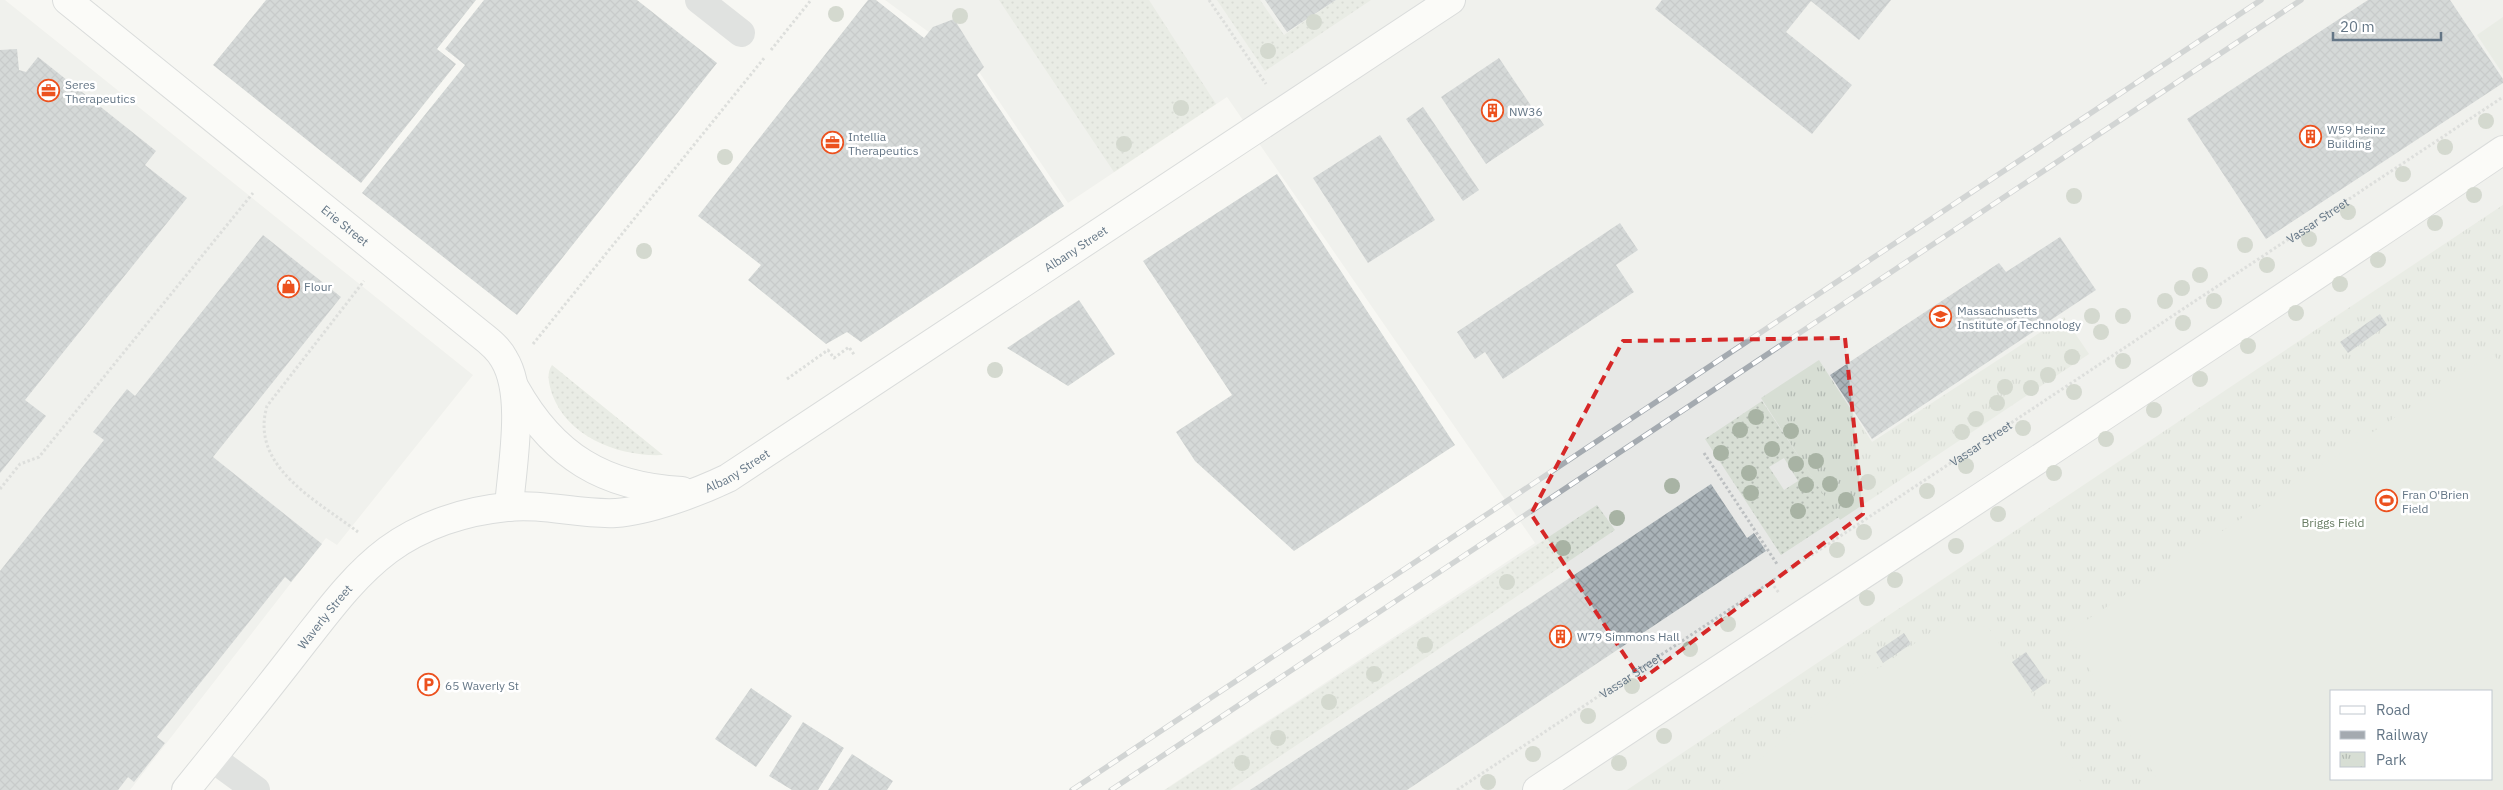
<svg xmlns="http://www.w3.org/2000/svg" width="2503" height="790" viewBox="0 0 2503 790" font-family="'IBM Plex Sans',sans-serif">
	<defs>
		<pattern id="grass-dots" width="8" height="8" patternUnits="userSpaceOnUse" patternTransform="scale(1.25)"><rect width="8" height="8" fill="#d7ded4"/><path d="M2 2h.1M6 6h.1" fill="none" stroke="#b2b9b2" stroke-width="1.8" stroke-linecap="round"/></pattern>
		<pattern id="park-tufts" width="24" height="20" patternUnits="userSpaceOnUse" patternTransform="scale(1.25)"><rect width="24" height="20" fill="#d7ded4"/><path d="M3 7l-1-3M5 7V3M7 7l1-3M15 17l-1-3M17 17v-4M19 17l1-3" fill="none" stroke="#b2b9b2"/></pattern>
		<pattern id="building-cross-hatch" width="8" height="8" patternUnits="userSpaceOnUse" patternTransform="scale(1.25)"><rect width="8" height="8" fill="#aab3b8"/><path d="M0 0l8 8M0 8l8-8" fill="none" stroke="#8e969b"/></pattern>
	</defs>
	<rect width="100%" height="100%" fill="#f7f7f3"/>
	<path fill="#e7e8e6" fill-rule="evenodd" d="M0 0H5L473 375 337 545 326 538 130 790H0Z
		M885 0H2503V790H1164L1535 543 1227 97 1068 203 975 66ZM2332 691H2492V779H2332Z"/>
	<path fill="url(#grass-dots)" fill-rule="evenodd" d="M999 0H1149L1216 104 1114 172Z
		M1217 0H1260L1284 35 1336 0H1371L1265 71Z
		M552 365 663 455C620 457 568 438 552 394 549 384 546 374 552 365Z
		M1762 401 1839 517 1781 555 1705 439ZM1784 458 1798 481 1784 490 1769 467Z
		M1597 505 1615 530 1230 790H1165Z"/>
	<path fill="url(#park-tufts)" fill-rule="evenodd" d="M2503 205V790H1627L2440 247ZM2332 691H2492V779H2332Z
		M2064 317 2089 354 1840 520 1761 398 1819 360 1872 442Z"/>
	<path fill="#d7ded4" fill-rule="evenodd" d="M2503 17V74L2477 35Z
		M2493 353 2503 368V790H2164L2067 633ZM2332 691H2492V779H2332Z
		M1946 622 1988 627 2033 695 2085 790H1722L1870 670 1879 668Z"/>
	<path fill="url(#building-cross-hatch)" d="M266 0H476L437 49 456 64 361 183 213 65Z
		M484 0H637L717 63 517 315 362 193 465 65 445 49Z
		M868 0H876L924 38 933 27 954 19 984 67 977 75 1064 206 861 342 847 332 826 344 748 280 761 265 698 216Z
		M1265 0H1336L1287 32Z
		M1662 0H1891L1859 40 1811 1 1786 32 1852 85 1812 134 1655 9Z
		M2368 0H2450L2503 79V83L2266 239 2187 119Z
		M17 49 19 70 26 72 38 57 156 151 145 165 187 198 25 400 46 416 0 473V50Z
		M1499 58 1544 125 1486 164 1441 97Z
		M1423 107 1479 190 1463 201 1406 119Z
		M1380 135 1435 220 1368 263 1313 178Z
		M1277 174 1455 445 1294 551 1195 461 1176 432 1232 395 1143 261Z
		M1620 223 1638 250 1616 265 1634 292 1503 379 1485 352 1475 359 1457 332Z
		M263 235 341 297 213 457 322 544 291 582 285 577 157 737 165 743 134 782 128 777 118 790H0V571L104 440 93 432 127 389 135 396Z
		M2060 237 2096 290 1872 439 1830 375 1999 263 2006 272Z
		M1079 300 1115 354 1068 386 1007 348Z
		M2380 314 2387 325 2348 353 2340 342Z
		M1711 484 1747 538 1754 533 1766 551 1407 790H1250Z
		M1904 633 1911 644 1883 663 1876 652Z
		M2026 652 2047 682 2033 692 2012 662Z
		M751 688 792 716 756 767 715 739Z
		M803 722 844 748 818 790H792L769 776Z
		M852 754 893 781 887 790H828Z"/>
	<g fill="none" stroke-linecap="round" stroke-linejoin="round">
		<defs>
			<g id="secondary">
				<path id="s2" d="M67 0 480 334C489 341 499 349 504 359 526 395 512 465 509 507"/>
				<path d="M515 388C553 456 604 487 682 491"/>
				<path id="s3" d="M186 790C224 743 262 696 299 648 326 614 352 577 388 550 422 525 465 511 507 507 544 503 580 515 616 513 648 511 699 492 728 478L1451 0"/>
				<path d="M1537 790C1858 576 2183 367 2503 150"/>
			</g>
		</defs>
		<use href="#secondary" stroke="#b6bbc0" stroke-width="30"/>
		<g stroke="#bdc0c2" stroke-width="3" stroke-dasharray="2.5 2.5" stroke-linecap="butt">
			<path d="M1209 0 1266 84"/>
			<path d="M771 50 811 0"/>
			<path d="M533 344 765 57"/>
			<path d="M787 379 828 350 834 358 849 347 855 356"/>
			<path d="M1704 453 1777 564"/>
			<path d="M0 489 20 464 39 457 253 193"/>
			<path d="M358 532C318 501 249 467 267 406L364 281"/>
			<path d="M1771 582 1779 593"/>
			<path id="s1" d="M1457 790 2503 97"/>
		</g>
		<path stroke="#c4c8cb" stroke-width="28" d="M699 0 741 33
			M212 758 256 790"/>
		<use href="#secondary" stroke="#fff" stroke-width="28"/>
		<defs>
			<path id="rail" d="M1072 790 2261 0
				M1111 790 2301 0"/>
		</defs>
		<use href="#rail" stroke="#a4aab0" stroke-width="5.5"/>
		<use href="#rail" stroke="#fff" stroke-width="4" stroke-dasharray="11" stroke-linecap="butt"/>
	</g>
	<g fill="#a8b3a4">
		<circle cx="836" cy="14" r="8"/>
		<circle cx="960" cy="16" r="8"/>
		<circle cx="1314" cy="22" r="8"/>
		<circle cx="1268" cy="51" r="8"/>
		<circle cx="1181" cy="108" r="8"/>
		<circle cx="2486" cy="121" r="8"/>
		<circle cx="1124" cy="144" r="8"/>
		<circle cx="2445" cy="147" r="8"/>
		<circle cx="725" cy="157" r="8"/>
		<circle cx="2403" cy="174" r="8"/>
		<circle cx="2474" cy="195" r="8"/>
		<circle cx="2074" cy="196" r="8"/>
		<circle cx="2348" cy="212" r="8"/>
		<circle cx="2435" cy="223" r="8"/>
		<circle cx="2309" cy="239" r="8"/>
		<circle cx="2245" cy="245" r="8"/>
		<circle cx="644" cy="251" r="8"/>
		<circle cx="2378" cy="260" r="8"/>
		<circle cx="2267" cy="265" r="8"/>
		<circle cx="2200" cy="275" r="8"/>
		<circle cx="2340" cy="284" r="8"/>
		<circle cx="2182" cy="288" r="8"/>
		<circle cx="2165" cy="301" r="8"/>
		<circle cx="2214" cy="301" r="8"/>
		<circle cx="2296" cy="313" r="8"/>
		<circle cx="2092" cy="316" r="8"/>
		<circle cx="2123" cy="316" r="8"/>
		<circle cx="2183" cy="323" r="8"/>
		<circle cx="2101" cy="332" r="8"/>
		<circle cx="2248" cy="346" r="8"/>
		<circle cx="2072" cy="357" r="8"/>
		<circle cx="2123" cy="361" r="8"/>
		<circle cx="995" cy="370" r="8"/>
		<circle cx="2048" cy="375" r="8"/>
		<circle cx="2200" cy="379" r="8"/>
		<circle cx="2005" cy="387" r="8"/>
		<circle cx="2031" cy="388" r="8"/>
		<circle cx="2074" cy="392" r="8"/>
		<circle cx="1997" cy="403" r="8"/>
		<circle cx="2154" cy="410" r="8"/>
		<circle cx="1756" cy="417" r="8"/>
		<circle cx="1976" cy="419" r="8"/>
		<circle cx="2023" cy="428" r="8"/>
		<circle cx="1740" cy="430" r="8"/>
		<circle cx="1791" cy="431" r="8"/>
		<circle cx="1962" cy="432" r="8"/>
		<circle cx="2106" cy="439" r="8"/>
		<circle cx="1772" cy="449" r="8"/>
		<circle cx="1721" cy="453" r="8"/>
		<circle cx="1816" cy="461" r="8"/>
		<circle cx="1796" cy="464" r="8"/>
		<circle cx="1966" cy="466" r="8"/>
		<circle cx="1749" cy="473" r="8"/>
		<circle cx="2054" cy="473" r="8"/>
		<circle cx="1868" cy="482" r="8"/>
		<circle cx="1830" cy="484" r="8"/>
		<circle cx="1806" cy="485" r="8"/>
		<circle cx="1672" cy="486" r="8"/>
		<circle cx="1927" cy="491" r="8"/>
		<circle cx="1751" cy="493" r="8"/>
		<circle cx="1846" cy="500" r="8"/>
		<circle cx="1798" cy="511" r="8"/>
		<circle cx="1998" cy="514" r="8"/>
		<circle cx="1617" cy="518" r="8"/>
		<circle cx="1864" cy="532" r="8"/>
		<circle cx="1956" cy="546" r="8"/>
		<circle cx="1563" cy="548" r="8"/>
		<circle cx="1837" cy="550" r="8"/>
		<circle cx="1895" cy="580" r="8"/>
		<circle cx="1507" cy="582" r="8"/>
		<circle cx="1867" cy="598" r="8"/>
		<circle cx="1728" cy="624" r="8"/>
		<circle cx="1425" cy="645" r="8"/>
		<circle cx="1690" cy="649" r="8"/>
		<circle cx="1374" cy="674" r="8"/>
		<circle cx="1632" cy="686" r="8"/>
		<circle cx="1329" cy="702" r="8"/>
		<circle cx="1588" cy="716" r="8"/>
		<circle cx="1664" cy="736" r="8"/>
		<circle cx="1278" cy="738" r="8"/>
		<circle cx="1533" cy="754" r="8"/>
		<circle cx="1242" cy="763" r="8"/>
		<circle cx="1619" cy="763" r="8"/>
		<circle cx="1488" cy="782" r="8"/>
	</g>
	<path d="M0 0H2503V790H0ZM1845 338 1863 514 1641 680 1531 514 1623 341Z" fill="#f7f7f3" fill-opacity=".55" fill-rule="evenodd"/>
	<path fill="none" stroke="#d62828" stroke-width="4" stroke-dasharray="10 6" stroke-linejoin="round" d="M1845 338 1863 514 1641 680 1531 514 1623 341Z"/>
	<defs>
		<symbol id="office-ring" viewBox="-11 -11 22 22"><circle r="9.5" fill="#fff" stroke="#ec511e" stroke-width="1.5"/><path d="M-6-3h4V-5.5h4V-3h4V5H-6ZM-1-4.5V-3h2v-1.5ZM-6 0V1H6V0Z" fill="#ec511e"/></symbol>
		<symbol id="building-ring" viewBox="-11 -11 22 22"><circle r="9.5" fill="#fff" stroke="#ec511e" stroke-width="1.5"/><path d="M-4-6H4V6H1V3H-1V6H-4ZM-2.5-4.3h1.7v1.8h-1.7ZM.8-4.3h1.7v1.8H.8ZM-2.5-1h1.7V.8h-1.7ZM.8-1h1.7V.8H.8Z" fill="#ec511e"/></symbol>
		<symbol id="shop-ring" viewBox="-11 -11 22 22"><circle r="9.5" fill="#fff" stroke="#ec511e" stroke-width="1.5"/><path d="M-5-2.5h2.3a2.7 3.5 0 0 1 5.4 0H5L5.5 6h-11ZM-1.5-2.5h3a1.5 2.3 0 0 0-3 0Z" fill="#ec511e"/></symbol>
		<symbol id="university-ring" viewBox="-11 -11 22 22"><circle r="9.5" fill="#fff" stroke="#ec511e" stroke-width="1.5"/><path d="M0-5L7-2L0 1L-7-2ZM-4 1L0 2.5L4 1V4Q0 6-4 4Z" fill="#ec511e"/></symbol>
		<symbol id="stadium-ring" viewBox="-11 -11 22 22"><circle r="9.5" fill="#fff" stroke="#ec511e" stroke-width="1.5"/><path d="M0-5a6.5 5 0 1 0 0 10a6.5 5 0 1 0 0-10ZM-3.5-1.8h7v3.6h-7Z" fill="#ec511e"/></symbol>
		<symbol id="parking-ring" viewBox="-11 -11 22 22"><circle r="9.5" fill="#fff" stroke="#ec511e" stroke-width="1.5"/><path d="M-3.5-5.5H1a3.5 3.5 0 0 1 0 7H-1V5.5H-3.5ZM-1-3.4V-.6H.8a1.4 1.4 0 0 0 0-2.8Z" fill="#ec511e"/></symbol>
	</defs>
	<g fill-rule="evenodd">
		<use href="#office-ring" x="36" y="78" width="25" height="25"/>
		<use href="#building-ring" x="1480" y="98" width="25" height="25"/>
		<use href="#building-ring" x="2298" y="124" width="25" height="25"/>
		<use href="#office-ring" x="820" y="130" width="25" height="25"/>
		<use href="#shop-ring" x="276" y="274" width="25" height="25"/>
		<use href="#university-ring" x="1928" y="304" width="25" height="25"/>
		<use href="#stadium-ring" x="2374" y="488" width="25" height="25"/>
		<use href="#building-ring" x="1548" y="624" width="25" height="25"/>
		<use href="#parking-ring" x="416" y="672" width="25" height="25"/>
	</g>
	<g text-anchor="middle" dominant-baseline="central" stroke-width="5" stroke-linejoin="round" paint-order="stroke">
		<g font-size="12" fill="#647686" stroke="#fff" text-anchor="start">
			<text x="65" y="84">Seres<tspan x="65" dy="14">Therapeutics</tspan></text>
			<text x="1509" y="111">NW36</text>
			<text x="2327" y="129">W59 Heinz<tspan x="2327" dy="14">Building</tspan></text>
			<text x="848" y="136">Intellia<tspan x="848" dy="14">Therapeutics</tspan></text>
			<text x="304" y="286">Flour</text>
			<text x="1957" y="310">Massachusetts<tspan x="1957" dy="14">Institute of Technology</tspan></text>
			<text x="2402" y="494">Fran O'Brien<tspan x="2402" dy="14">Field</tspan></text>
			<text x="1577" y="636">W79 Simmons Hall</text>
			<text x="445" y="685">65 Waverly St</text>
		</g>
		<g font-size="12" fill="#647686" stroke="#fff">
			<text stroke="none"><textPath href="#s1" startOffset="1032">Vassar Street</textPath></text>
			<text stroke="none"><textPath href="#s2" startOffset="358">Erie Street</textPath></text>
			<text stroke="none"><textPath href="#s3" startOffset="1086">Albany Street</textPath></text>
			<text stroke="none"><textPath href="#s1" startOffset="628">Vassar Street</textPath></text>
			<text stroke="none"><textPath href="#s3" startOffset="681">Albany Street</textPath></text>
			<text stroke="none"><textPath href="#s3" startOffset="222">Waverly Street</textPath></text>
			<text stroke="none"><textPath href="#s1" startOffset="208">Vassar Street</textPath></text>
		</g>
		<g font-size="12" fill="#687c63" stroke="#fff">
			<text x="2333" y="522">Briggs Field</text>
		</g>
	</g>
	<rect x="2330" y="690" width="162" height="90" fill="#ffffff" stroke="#c1c8cf"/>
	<rect x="2340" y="706" width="25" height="8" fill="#ffffff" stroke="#c1c8cf"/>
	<text x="2376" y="715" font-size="15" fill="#647686">Road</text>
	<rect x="2340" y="731" width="25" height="8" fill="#a4aab0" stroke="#c1c8cf"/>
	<text x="2376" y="740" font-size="15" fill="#647686">Railway</text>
	<rect x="2340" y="752" width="25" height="15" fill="url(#park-tufts)" stroke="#c1c8cf"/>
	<text x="2376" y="765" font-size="15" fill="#647686">Park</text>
	<path d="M2333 32v8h108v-8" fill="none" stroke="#647686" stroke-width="2.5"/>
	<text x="2340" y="32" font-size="15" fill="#647686" stroke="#ffffff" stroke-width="4" paint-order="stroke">20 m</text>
</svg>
